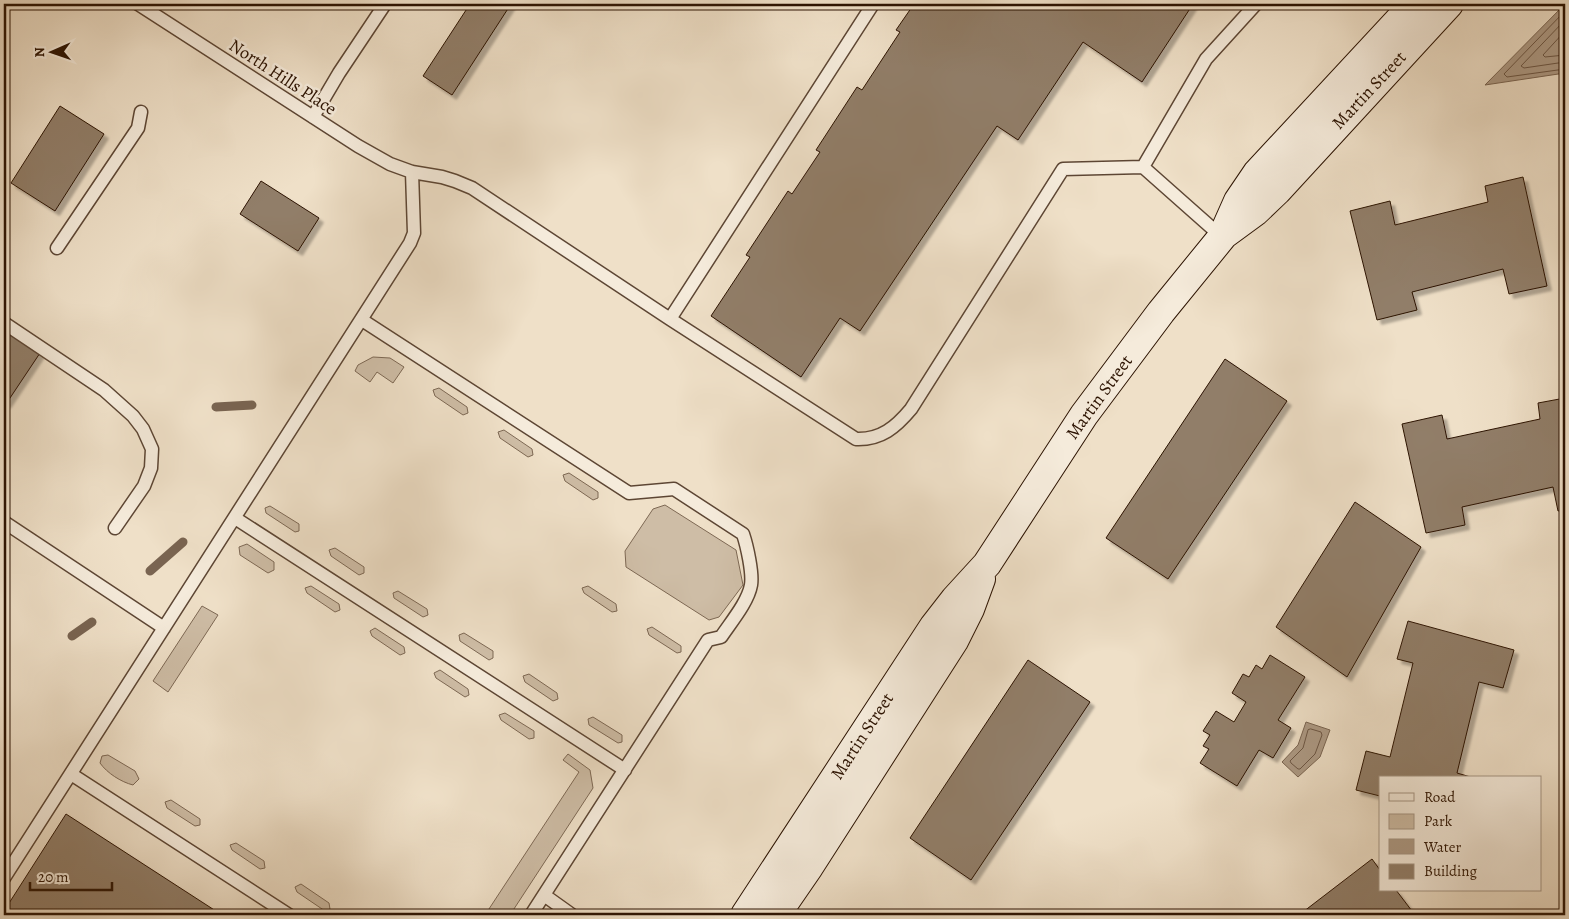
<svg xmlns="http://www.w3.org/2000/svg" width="1569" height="919" viewBox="0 0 1569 919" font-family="Alegreya,serif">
	<defs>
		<filter id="shadow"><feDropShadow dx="4.5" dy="4.5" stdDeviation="1" flood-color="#0004"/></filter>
	</defs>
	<rect width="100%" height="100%" fill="#efe0c8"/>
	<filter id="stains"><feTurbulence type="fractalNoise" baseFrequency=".004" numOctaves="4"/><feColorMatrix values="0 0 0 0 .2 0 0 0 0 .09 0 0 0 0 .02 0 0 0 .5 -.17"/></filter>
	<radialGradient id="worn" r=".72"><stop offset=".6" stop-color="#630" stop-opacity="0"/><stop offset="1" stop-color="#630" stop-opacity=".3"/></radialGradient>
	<path fill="#cebda6" stroke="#7d6854" d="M373 357 390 358 404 367 393 383 377 372 370 382 355 371 358 365Z
		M439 388 467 407 468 413 463 415 435 396 433 390Z
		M504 430 532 449 533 455 528 457 500 438 498 432Z
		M569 473 598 492V498L593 500 565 481 563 475Z
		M665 505 736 550 743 585 719 617 709 620 626 567 625 551 653 509Z
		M270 506 299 524V531L295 532 266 513 265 508Z
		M247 544 274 562V570L268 573 240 555 239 547Z
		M335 548 364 567V573L359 575 331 556 329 550Z
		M311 586 339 604 340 610 335 612 307 593 305 588Z
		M588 586 616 604 617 611 612 612 584 593 582 588Z
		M398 591 427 609 428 615 423 617 394 598 393 593Z
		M202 606 218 615 168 692 153 681Z
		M652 627 681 646V652L677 653 649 635 647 629Z
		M375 628 404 647 405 653 400 655 372 636 370 631Z
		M464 633 493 651V658L489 660 460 641 459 635Z
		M440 670 468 689 469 695 465 697 436 678 434 673Z
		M529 674 557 693 558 699 553 701 525 682 523 676Z
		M505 713 534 731V738L529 739 501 720 499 715Z
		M593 717 622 735V742L618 743 589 725 588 719Z
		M568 754 590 770 593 788 510 915H485L579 772 563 760Z
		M108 755 135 771 139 779 133 785C121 782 107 773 100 763L102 756Z
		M171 800 200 819V825L195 826 167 808 165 802Z
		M236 843 264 861 265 868 260 869 232 850 230 845Z
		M301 884 329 903 330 909 325 911 297 892 295 887Z"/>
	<path fill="#ad9a85" stroke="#796451" d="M1565 4V73L1485 85Z
		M1306 722 1330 730 1320 757 1298 777 1282 762 1298 745Z"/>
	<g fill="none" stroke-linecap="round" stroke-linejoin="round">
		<path stroke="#6c5644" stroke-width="1" d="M1565 11 1504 74 1507 77 1565 69
			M1565 20 1521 66 1524 68 1565 62
			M1565 31 1543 55 1545 57 1565 55
			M1311 729 1321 732 1322 735 1315 754 1300 769H1298L1291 763 1290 761 1303 748 1308 730Z"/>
		<path stroke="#796451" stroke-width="9" d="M216 407 252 405
			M150 571 183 542
			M72 636 92 622"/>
	</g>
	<path fill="#917e69" stroke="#2c1302" filter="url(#shadow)" d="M470 4H511L452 95 423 76Z
		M914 4H1193L1142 82 1083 42 1018 140 997 126 860 331 840 318 801 377 711 316 750 257 746 255 788 191 792 194 820 152 816 150 857 87 862 90 900 32 896 30Z
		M60 106 104 134 55 211 11 183Z
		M1523 177 1547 286 1509 294 1503 269 1412 292 1417 310 1377 320 1350 211 1390 201 1395 225 1488 202 1485 186Z
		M261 181 319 218 298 251 240 214Z
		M4 330 40 353 6 404 4 402Z
		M1225 359 1287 401 1168 579 1106 538Z
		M1565 398V510L1558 511 1553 487 1462 507 1465 525 1426 533 1402 424 1442 415 1447 439 1540 419 1538 403Z
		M1355 502 1421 547 1347 677 1276 627Z
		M1408 621 1514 650 1503 688 1479 682 1457 773 1474 778H1380V796L1356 790 1366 751 1390 757 1413 663 1397 659Z
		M1270 655 1305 677 1278 720 1291 728 1273 758 1259 750 1237 786 1200 763 1209 749 1203 746 1210 735 1203 731 1216 711 1234 722 1246 702 1232 693 1243 674 1249 677 1256 665 1262 669Z
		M1028 660 1090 702 971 880 910 838Z
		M66 814 222 915H4V911Z
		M1372 859 1380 870V890H1396L1415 915H1299Z"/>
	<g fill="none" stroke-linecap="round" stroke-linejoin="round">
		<defs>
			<path id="lane" d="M138 4 358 146 390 164 412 172 442 177 455 181 472 188 670 319 856 439C881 440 896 427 911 409L1063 169 1143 167 1222 237
				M313 117 339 73 385 4
				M1143 167 1206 59 1256 4
				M57 248 138 128 141 112
				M670 319 873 4
				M362 320 629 493 674 489 743 534C747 546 753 573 751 585 748 602 731 622 721 637L708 640 531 915
				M4 323 104 390 133 416 143 429 152 449 151 468 144 486 115 528
				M235 518 625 770
				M4 522 164 628
				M71 774 289 915
				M4 878 410 243 414 233 412 172
				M544 895 572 915"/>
			<path id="secondary" d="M1225 234 1255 212 1277 191 1449 4
				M745 915 934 626 955 599 987 564 1084 415 1161 312 1222 237 1238 201 1257 173 1414 4
				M776 915 809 867 954 641 970 609 981 579"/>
		</defs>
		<use href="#lane" stroke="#5d4634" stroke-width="15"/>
		<use href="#secondary" stroke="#2c1302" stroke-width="30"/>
		<use href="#lane" stroke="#f5ebdb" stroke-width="12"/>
		<use href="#secondary" stroke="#f5ebdb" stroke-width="28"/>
	</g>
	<g text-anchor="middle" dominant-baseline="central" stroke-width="5" stroke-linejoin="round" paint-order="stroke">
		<g font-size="18" fill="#2c1302" stroke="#f5ebdb">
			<text transform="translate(283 77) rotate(33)">North Hills Place</text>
			<text transform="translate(1369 90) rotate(-47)">Martin Street</text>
			<text transform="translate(1099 397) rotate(-54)">Martin Street</text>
			<text transform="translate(862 736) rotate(-57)">Martin Street</text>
		</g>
	</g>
	<rect width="1569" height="919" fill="none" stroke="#efe0c8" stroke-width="20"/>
	<rect x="5" y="5" width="1559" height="909" fill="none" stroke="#2c1302" stroke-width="2.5"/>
	<rect x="10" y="10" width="1549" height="899" fill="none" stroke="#2c1302"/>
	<rect x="1379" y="776" width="162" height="115" fill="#f5ebdb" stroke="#a59584"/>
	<rect x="1389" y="793" width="25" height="8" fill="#f5ebdb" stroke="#a59584"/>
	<text x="1424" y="802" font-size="15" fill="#2c1302">Road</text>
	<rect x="1389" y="814" width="25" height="15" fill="#cebda6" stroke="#a59584"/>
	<text x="1424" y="826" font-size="15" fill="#2c1302">Park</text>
	<rect x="1389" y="839" width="25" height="15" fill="#ad9a85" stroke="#a59584"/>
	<text x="1424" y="852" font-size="15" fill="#2c1302">Water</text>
	<rect x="1389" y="864" width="25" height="15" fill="#917e69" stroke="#a59584"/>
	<text x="1424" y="876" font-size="15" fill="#2c1302">Building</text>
	<g transform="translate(52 52) rotate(268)" stroke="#f5ebdb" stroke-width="4" paint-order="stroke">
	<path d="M0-4L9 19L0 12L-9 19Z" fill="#2c1302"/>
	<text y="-8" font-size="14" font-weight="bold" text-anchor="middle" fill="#2c1302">N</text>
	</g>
	<path d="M30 882v8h82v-8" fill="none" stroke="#2c1302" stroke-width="2.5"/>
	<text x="38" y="882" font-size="15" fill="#2c1302" stroke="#f5ebdb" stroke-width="4" paint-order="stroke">20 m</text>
	<rect width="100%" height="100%" filter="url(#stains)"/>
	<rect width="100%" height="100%" fill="url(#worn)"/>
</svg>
